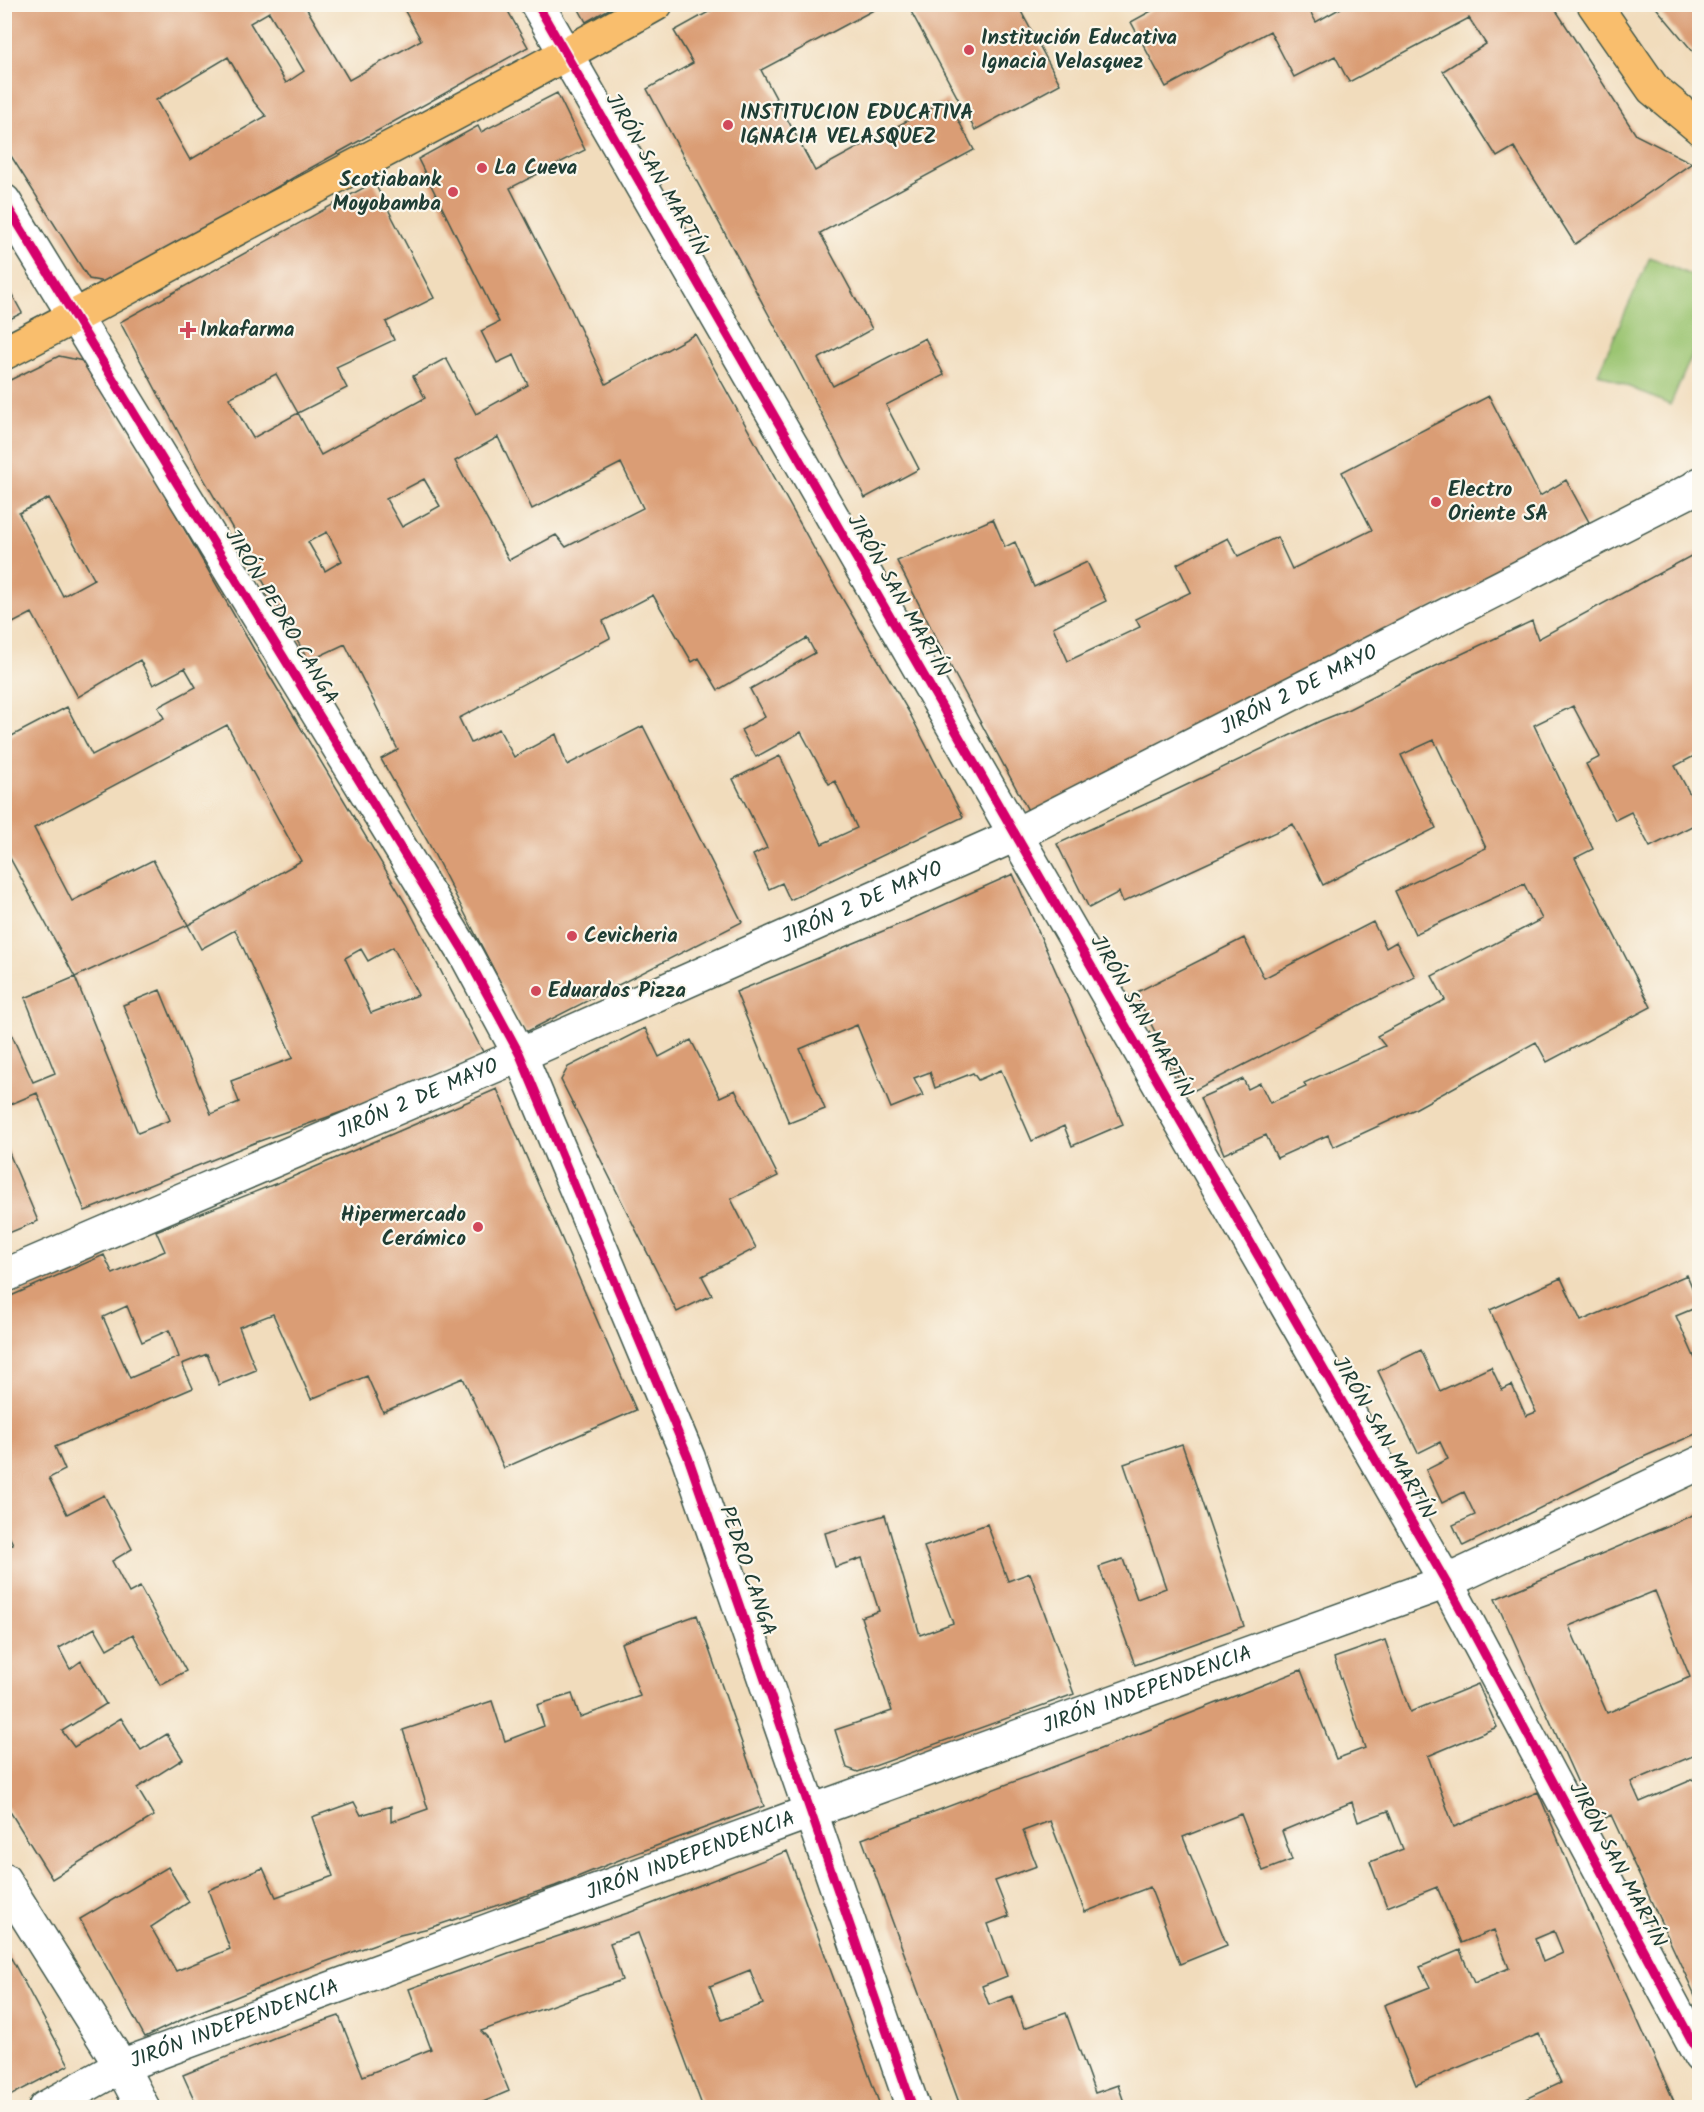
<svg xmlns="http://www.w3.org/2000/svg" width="1704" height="2112" viewBox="0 0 1704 2112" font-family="Kalam,sans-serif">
	<rect width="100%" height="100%" fill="#fbf7ec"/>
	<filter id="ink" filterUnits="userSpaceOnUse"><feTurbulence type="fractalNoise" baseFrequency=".0167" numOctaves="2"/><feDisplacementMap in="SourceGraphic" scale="12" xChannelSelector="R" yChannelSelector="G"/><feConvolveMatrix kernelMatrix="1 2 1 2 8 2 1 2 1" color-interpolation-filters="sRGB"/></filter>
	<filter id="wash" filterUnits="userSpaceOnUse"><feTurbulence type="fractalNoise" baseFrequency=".008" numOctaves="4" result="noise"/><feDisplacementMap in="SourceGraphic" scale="24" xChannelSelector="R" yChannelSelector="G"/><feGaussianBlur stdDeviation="1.35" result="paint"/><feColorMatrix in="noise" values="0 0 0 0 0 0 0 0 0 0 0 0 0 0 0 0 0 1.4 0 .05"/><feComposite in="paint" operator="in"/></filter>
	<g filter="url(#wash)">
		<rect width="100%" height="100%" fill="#f1dcbc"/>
		<path fill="#9bc572" stroke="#5d8153" stroke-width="1.5" d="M1650 257 1699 279V339L1670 405 1598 373Z"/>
		<g id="blocks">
			<path fill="#da9d74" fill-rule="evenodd" d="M4 4H304L349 80 421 40 401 4H504L528 47 298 175 111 283 89 279 4 145ZM269 12 304 71 286 83 250 23ZM228 57 254 102 266 116 190 160 156 100Z
				M576 4H618L586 22Z
				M907 4H1017L1060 84 975 130Z
				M1164 4H1306L1316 22 1348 4H1552L1636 135 1692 163 1575 244 1514 147 1497 157 1443 71 1486 44 1469 18 1349 82 1335 56 1294 77 1270 31 1166 87 1131 22Z
				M1653 4H1700V60Z
				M721 5H883L761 70 815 171 947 99 974 150 820 233 872 329 818 359 833 386 925 338 944 375 886 405 919 469 865 498 798 369 647 89 693 63 674 31Z
				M557 93 585 150 510 188 563 292 606 384 695 334 832 581 909 712 963 817 790 900 782 883 769 889 753 855 767 848 733 779 780 756 822 844 857 828 835 781 829 784 801 732 756 757 741 730 765 717 750 689 815 653 807 638 718 690 699 658 692 662 653 595 603 621 610 638 459 718 471 743 499 729 514 757 556 734 567 765 643 726 742 922 526 1032 429 844 381 759 398 750 345 644 309 661 197 467 120 322 374 182 434 298 386 322 394 340 336 367 347 388 298 413 276 374 229 398 253 438 298 413 321 455 425 398 413 376 446 358 476 414 528 385 514 355 497 363 481 331 499 322 418 159 478 126 481 132ZM498 437 532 509 621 463 643 508 566 547 556 535 509 560 455 461ZM424 479 440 506 402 527 386 499ZM327 532 342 561 325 571 308 542Z
				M4 280 22 313 4 322Z
				M59 356 83 361 131 437 256 653 406 904 483 1052 453 1068 359 1106 254 1143 85 1211 37 1093 4 1107V1031L9 1029 33 1082 55 1073 25 998 75 977 138 1133 170 1120 123 1005 160 990 211 1114 239 1102 231 1081 293 1058 235 930 201 949 188 925 301 861 227 725 34 828 72 901 153 860 188 925 75 977 4 847V740L67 707 92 755 164 718 158 707 196 687 185 668 153 685 140 660 78 697 32 613 9 625 4 617V383ZM49 498 94 579 63 596 19 513ZM393 947 418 995 371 1013 345 958 361 949 368 961Z
				M1489 396 1540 496 1566 480 1589 522 1416 617 1030 814 954 673 897 561 993 519 1005 547 1015 542 1034 587 1087 562 1106 601 1053 627 1068 661 1140 627 1136 619 1191 592 1177 564 1228 538 1238 556 1277 537 1292 569 1372 530 1342 472Z
				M1700 551V753L1675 766 1700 813V822L1650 847 1631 812 1615 820 1586 764 1600 757 1573 706 1534 725 1593 849 1575 858 1651 1007 1547 1062 1536 1042 1413 1110 1333 1147 1328 1135 1277 1158 1266 1135 1224 1154 1200 1098 1243 1079 1248 1089 1260 1083 1270 1103 1306 1087 1304 1083 1385 1046 1377 1036 1445 1000 1432 976 1542 919 1524 884 1415 934 1395 891 1486 848 1434 740 1401 755 1436 828 1323 885 1293 824 1123 902 1119 892 1089 908 1057 844 1170 793 1320 721 1345 711 1406 680 1532 621 1538 639Z
				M1013 874 1123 1124 1072 1146 1064 1126 1032 1141 1001 1070 978 1080 973 1073 935 1088 930 1072 914 1078 923 1095 891 1108 857 1025 800 1049 825 1109 789 1123 736 992 912 919Z
				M1373 922 1386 948 1396 942 1415 977 1187 1094 1135 993 1244 938 1264 978Z
				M645 1028 659 1057 691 1040 720 1097 735 1090 778 1176 731 1199 756 1248 702 1276 712 1295 677 1312 561 1080 568 1067Z
				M497 1089 636 1410 504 1468 463 1378 383 1412 367 1376 311 1399 273 1314 239 1327 256 1370 219 1385 207 1354 182 1364 193 1388 55 1447 65 1470 49 1478 67 1514 104 1495 132 1549 112 1561 129 1593 140 1587 186 1671 160 1685 133 1634 107 1649 95 1628 59 1648 70 1669 81 1661 106 1704 62 1731 74 1747 121 1718 141 1750 167 1734 183 1759 137 1788 154 1816 52 1879 4 1802V1549L13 1544 4 1526V1299L104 1255 113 1274 165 1251 156 1231 285 1180ZM127 1306 142 1342 169 1330 179 1357 130 1378 103 1317Z
				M4 1141 38 1221 4 1235Z
				M1687 1275 1700 1306 1676 1316 1700 1370V1432L1641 1458 1463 1546 1453 1525 1475 1515 1464 1492 1442 1503 1426 1470 1448 1459 1440 1442 1418 1453 1378 1371 1421 1350 1440 1391 1491 1367 1502 1390 1512 1385 1526 1416 1536 1412 1490 1310 1561 1278 1581 1321Z
				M1182 1444 1244 1626 1135 1665 1099 1567 1123 1559 1137 1599 1166 1588 1124 1464Z
				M1700 1512V1753L1631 1782 1640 1802 1694 1779 1700 1790V2006L1611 1815 1596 1823 1495 1599ZM1655 1591 1690 1677 1607 1713 1569 1626Z
				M885 1515 920 1635 953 1623 924 1547 987 1524 1008 1581 1030 1573 1074 1694 858 1772 847 1768 835 1730 892 1711 861 1617 879 1611 862 1558 835 1567 825 1533Z
				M697 1615 764 1806 629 1856 555 1886 429 1928 400 1935 303 1970 194 2014 145 2037 80 1919 168 1867 189 1902 151 1927 176 1971 230 1949 208 1890 263 1868 276 1897 333 1876 312 1817 354 1802 361 1815 391 1806V1822L428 1809 403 1730 492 1701 505 1741 544 1726 537 1705 572 1694 580 1717 640 1696 621 1643Z
				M1385 1640 1410 1712 1478 1684 1497 1727 1428 1756 1454 1827 1538 1792 1581 1894 1677 2108H1507L1561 2083 1539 2034 1416 2085 1384 2005 1430 1987 1420 1967 1460 1950 1474 1983 1509 1968 1494 1930 1461 1943 1437 1887 1387 1907 1370 1862 1403 1849 1388 1811 1358 1822 1352 1802 1282 1831 1292 1860 1263 1871 1241 1814 1183 1837 1227 1945 1180 1964 1150 1887 1085 1912 1050 1821 1023 1831 1037 1866 995 1881 1009 1916 988 1924 1007 1976 982 1986 989 2005 1012 1996 1024 2028 1066 2013 1095 2093 1118 2085 1126 2108H961L862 1839 1095 1751 1301 1670 1336 1759 1365 1748 1334 1658ZM1554 1931 1563 1953 1543 1962 1535 1939Z
				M787 1851 881 2108H703L638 1933 610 1943 622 1980 481 2031 487 2037 509 2091 469 2108H198L183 2075 276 2037 339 2016 363 2076 431 2049 409 1989 514 1951 631 1912ZM750 1970 763 2004 722 2020 710 1986Z
				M4 1945 69 2065 4 2099Z"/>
		</g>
	</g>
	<g filter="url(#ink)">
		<use href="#blocks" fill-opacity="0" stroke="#3e5548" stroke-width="1.5"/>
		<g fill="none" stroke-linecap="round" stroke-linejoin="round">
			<defs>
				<g id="minor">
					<path d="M537 4 1446 1582 1700 2056"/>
					<path d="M4 201 466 955 520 1055 688 1457 913 2108"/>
					<path id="s1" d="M4 1276 520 1055 1015 835 1693 489 1700 484"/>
					<path d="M4 1880 121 2066 143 2108"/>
					<path id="s2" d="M45 2108 121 2066 812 1811 1446 1582 1700 1463"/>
				</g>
				<path id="major" d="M1594 4 1653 89 1700 128
					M4 353C83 313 159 270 236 229 376 155 518 82 656 4"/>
			</defs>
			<use href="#minor" stroke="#3e5548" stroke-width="36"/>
			<use href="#major" stroke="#3e5548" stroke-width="36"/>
			<use href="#minor" stroke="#fff" stroke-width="33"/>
			<use href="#major" stroke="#f9be6d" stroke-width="33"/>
			<defs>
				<path id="cycleway" d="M537 4 1446 1582 1700 2056
					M4 201 466 955 520 1055 688 1457 913 2108"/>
			</defs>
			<use href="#cycleway" stroke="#fbf7ec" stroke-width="13"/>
			<use href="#cycleway" stroke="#d6006c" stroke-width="9"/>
		</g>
	</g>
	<g fill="#d1495b" stroke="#fbf7ec" stroke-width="2">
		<circle cx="969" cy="50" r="6"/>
		<circle cx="728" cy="125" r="6"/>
		<circle cx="482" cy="168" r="6"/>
		<circle cx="453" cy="192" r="6"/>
		<path d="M185 321h6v6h6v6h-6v6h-6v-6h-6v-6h6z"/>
		<circle cx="1436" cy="502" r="6"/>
		<circle cx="572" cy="936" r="6"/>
		<circle cx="536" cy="991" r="6"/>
		<circle cx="478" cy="1227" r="6"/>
	</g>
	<g text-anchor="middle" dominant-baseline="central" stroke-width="4.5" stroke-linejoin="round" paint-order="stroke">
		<g font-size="21" font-weight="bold" fill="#1f3d34" stroke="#fbf7ec" text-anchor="start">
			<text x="981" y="38">Institución Educativa<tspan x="981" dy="24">Ignacia Velasquez</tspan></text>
			<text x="740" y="113">INSTITUCION EDUCATIVA<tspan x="740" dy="24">IGNACIA VELASQUEZ</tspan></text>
			<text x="494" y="168">La Cueva</text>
			<text x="441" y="180" text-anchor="end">Scotiabank<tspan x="441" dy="24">Moyobamba</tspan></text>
			<text x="200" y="330">Inkafarma</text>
			<text x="1448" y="490">Electro<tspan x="1448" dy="24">Oriente SA</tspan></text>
			<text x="584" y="936">Cevicheria</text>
			<text x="548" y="991">Eduardos Pizza</text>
			<text x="466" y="1215" text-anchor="end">Hipermercado<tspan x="466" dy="24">Cerámico</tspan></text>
		</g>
		<g font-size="21" fill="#1f3d34" stroke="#fbf7ec">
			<text transform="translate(656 175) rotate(60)">JIRÓN SAN MARTÍN</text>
			<text transform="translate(898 596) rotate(60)">JIRÓN SAN MARTÍN</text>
			<text transform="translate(281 617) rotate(59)">JIRÓN PEDRO CANGA</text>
			<text stroke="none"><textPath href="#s1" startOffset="1422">JIRÓN 2 DE MAYO</textPath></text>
			<text stroke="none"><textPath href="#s1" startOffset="936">JIRÓN 2 DE MAYO</textPath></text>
			<text transform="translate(1141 1017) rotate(60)">JIRÓN SAN MARTÍN</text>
			<text stroke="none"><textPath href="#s1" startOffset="450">JIRÓN 2 DE MAYO</textPath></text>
			<text transform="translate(1383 1438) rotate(60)">JIRÓN SAN MARTÍN</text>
			<text transform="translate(747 1571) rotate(71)">PEDRO CANGA</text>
			<text stroke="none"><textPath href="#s2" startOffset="1180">JIRÓN INDEPENDENCIA</textPath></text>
			<text stroke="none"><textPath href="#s2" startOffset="694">JIRÓN INDEPENDENCIA</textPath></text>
			<text transform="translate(1617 1865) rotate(62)">JIRÓN SAN MARTÍN</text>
			<text stroke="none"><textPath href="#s2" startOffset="208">JIRÓN INDEPENDENCIA</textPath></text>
		</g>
	</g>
	<rect width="1704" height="2112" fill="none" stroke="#fbf7ec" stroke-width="24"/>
</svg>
